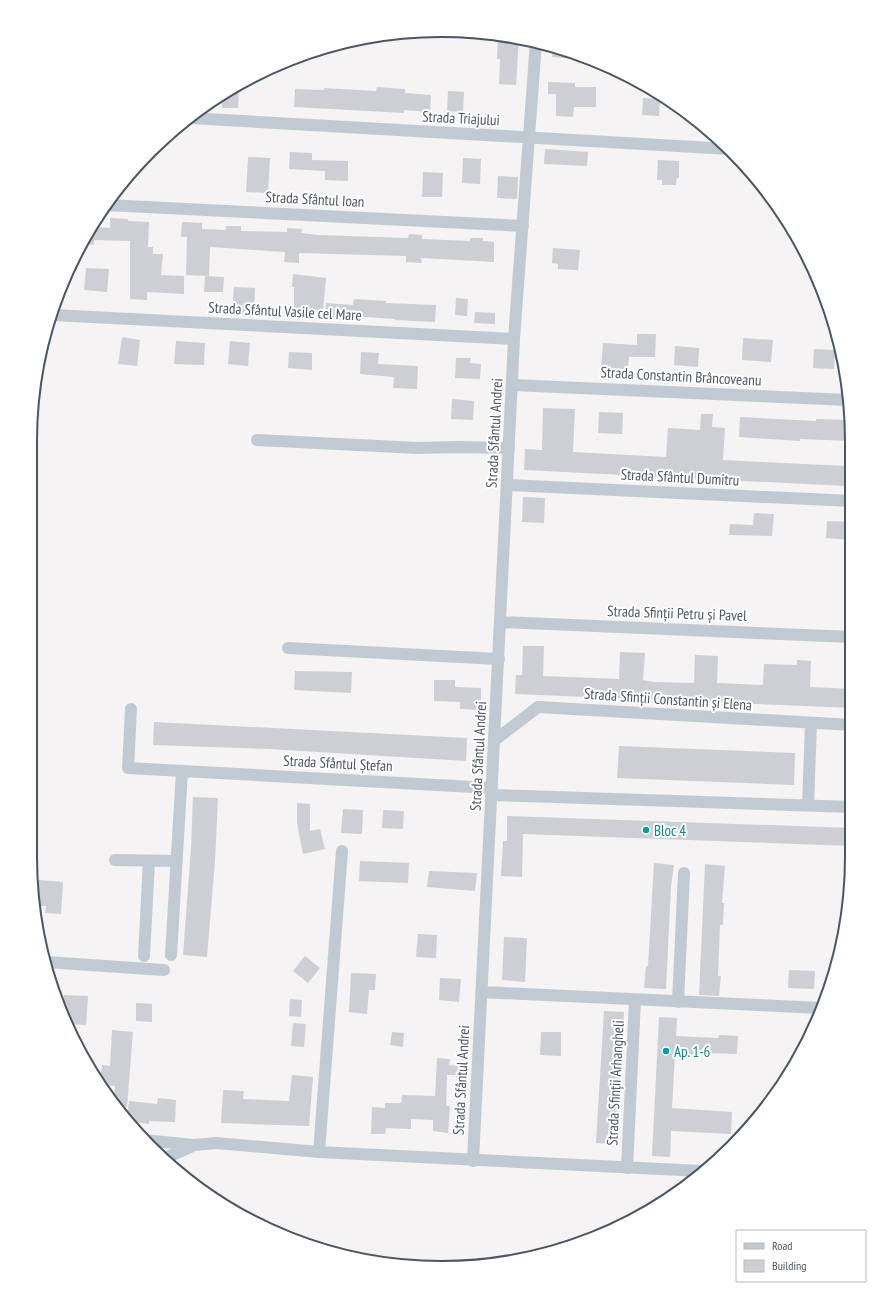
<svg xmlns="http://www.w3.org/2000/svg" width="882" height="1298" viewBox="0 0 882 1298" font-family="'PT Sans Narrow',sans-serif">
	<rect width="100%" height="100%" fill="#f5f3f3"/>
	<path fill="#cdcfd5" d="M498 37 519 38 516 85 499 84 500 59H497Z
		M553 48 579 55 578 59 552 57Z
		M548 82 575 83V87H596V107H574L573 117 556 116V94H548Z
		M239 85 238 108H222V102L211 101Z
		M377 87 405 89V93L431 95 430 112 404 110V113L294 107 295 89 324 90V88L376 91Z
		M448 91 464 92 463 112 447 111Z
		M643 98 660 99 659 116 642 115Z
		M545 149 588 152 587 166 544 164Z
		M290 152 312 153V160L348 161V181L325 180V171L289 169Z
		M248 157 270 158 268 193 246 192Z
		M463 158 481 159 480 184 462 183Z
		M658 160 679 161V178H677L676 185H662V180H657Z
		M423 172 443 173 442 197H422Z
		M498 176 518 177 517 199 497 198Z
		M110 218 128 219V221L149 222 148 247H153V254H163L161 275 184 276V294L147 292V300L130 299V241L94 240V245L82 243 96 221V227L110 228Z
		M182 222 202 223V229L226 230V226H241V231L287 232V228L302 229 301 233 318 235 408 238 409 234 422 235V239L470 241V238H483V241L494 242V262L421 258 422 263 406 262V256L299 253V263L284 262 285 252 210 247 209 276 186 275 187 237H181Z
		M553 248 580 250 578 270 558 269V264L552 263Z
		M86 268 109 269 107 292 84 290Z
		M293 274 326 278 323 310H294V287H292Z
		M205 276 224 277 223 292H204Z
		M234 287 255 288 254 315 232 314Z
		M456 298 468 299 467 316 455 315Z
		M354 299 386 301V303L436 305 435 322 395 320V319L351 316V320L325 318 326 303 353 305Z
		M475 312 495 313V324L474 323Z
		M637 334H656L655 357H629L628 369 601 368 603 343 637 345Z
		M122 337 140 340 137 366 118 364Z
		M743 338 773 340 771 362 742 360Z
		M176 341 205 343 204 365 174 364Z
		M230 341 250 343 248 366 228 364Z
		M675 346 699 348 698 367 674 365Z
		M814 349 835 350 834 369 813 368Z
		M289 352 312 353V370L288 368Z
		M361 352 379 353 378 364 418 366 417 389 393 388 394 377 360 374Z
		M456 358H471L470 363 481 364 480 379 455 378Z
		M452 399 474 401 473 420 451 419Z
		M543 408 575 409 573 452 666 457 668 428 700 430 701 414H713L712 427 725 428 723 460 847 466 846 486 524 470 525 449 542 450Z
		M599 412 623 413 622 434 598 433Z
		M740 417 816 421V419L850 420 852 441 800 439V441L739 437Z
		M523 497 545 498 544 523 522 522Z
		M754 513 774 514 772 536 729 535 730 524 753 525Z
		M827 521 852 522V540L826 538Z
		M523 646H544L543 676 619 679 620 652 645 653 643 680 654 682 694 683 695 655 718 656 717 683 763 685 764 664 797 665V660L811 661 810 687 852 689V708L515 694 516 675H522Z
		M295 671 352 672 351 693 294 690Z
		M434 680H455V687L481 688V710L460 709V702L434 701Z
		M154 722 467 738 466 761 269 749 153 745Z
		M619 746 795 753 794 785 617 778Z
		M193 797 218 798 215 861 207 957 183 955 191 848Z
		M297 803 310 804V831L320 829 325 849 303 854 297 823Z
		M343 809 363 810 362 834 341 833Z
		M383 810 404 811 403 829 382 828Z
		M507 816 852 828V846L523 834 522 877 501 876 503 841H507Z
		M360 861 409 863 408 883 359 881Z
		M654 863 674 865 671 886 666 989 644 988 646 966H648Z
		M705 864 725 866 722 903H724L723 925H720L718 976H721L719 996 699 995Z
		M429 871 477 873 475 891 427 887Z
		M39 880 63 882 61 914 45 913 46 906H37Z
		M418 934 437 935 436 958 416 957Z
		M504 937 527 938 525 982 502 980Z
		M305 956 320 968 308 983 293 971Z
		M789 970 815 971 814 989 788 988Z
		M351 973 376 974 375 990H369L367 1014 349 1012Z
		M440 978 461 979 459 1002 439 1000Z
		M64 995 88 996 86 1025 69 1024 63 1012Z
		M290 999 302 1000 301 1017 289 1016Z
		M136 1003 152 1004V1022L136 1021Z
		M604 1011 624 1012 616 1144 596 1143Z
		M659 1017 677 1018 676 1036 718 1038 719 1035 738 1036 737 1054 711 1053V1056L675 1054 672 1108 732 1112 731 1134 671 1131 670 1157 652 1156Z
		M293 1023 306 1024 304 1047 291 1046Z
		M112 1030 133 1032 127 1107 117 1106 114 1103 115 1086 100 1085 102 1065 110 1066Z
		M392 1032 404 1033 403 1047 390 1045Z
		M541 1032H561V1056L540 1055Z
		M437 1058 450 1059 449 1065 458 1066 457 1075H447L446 1106H450L448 1133 433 1131V1120L411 1119V1129L386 1128 385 1134H371L372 1107 385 1108V1103H401L402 1095 435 1096Z
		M292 1075 313 1077 309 1126 221 1123 223 1090 244 1091 243 1099 289 1101Z
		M158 1098 176 1100 175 1122 149 1121V1124L129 1121 127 1120 129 1101 157 1104Z"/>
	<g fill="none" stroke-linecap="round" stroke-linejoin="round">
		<path stroke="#c1cad2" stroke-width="12" d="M190 118 730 149
			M106 205 523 226
			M53 315 514 339
			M513 385 848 400
			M257 440 418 448 457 447 509 448
			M507 485 852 501
			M501 622 852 637
			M288 648 499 659
			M131 709 128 768 492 788
			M495 740 538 707 852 725
			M492 795 852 807
			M808 805 811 724
			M115 860 176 861
			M171 955 182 771
			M144 956 149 861
			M46 962 164 970
			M481 992 820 1008
			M678 1002 684 873
			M144 1140 193 1145
			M319 1152 342 851
			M163 1159 195 1145 216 1143 319 1152 701 1171
			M473 1161 514 339 536 42
			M627 1168 635 1000"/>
	</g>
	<g fill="#0f9aa8" stroke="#fff" stroke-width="1.5">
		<circle cx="646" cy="830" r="4"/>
		<circle cx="666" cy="1051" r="4"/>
	</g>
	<g text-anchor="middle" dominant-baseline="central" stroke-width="4" stroke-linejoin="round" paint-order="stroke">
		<g font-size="15" fill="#4a5661" stroke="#fff">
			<text transform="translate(461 118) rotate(3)">Strada Triajului</text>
			<text transform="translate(315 199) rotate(3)">Strada Sfântul Ioan</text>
			<text transform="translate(285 311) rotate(3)">Strada Sfântul Vasile cel Mare</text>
			<text transform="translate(681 376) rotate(3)">Strada Constantin Brâncoveanu</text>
			<text transform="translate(494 433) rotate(-87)">Strada Sfântul Andrei</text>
			<text transform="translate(680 477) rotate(3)">Strada Sfântul Dumitru</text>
			<text transform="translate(677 613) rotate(2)">Strada Sfinții Petru și Pavel</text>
			<text transform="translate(668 699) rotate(4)">Strada Sfinții Constantin și Elena</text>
			<text transform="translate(478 756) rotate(-87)">Strada Sfântul Andrei</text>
			<text transform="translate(338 763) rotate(3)">Strada Sfântul Ștefan</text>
			<text transform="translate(461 1080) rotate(-87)">Strada Sfântul Andrei</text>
			<text transform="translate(615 1083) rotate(-87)">Strada Sfinții Arhangheli</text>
		</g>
		<g font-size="15" fill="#0d838f" stroke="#fff" text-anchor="start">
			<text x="654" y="830">Bloc 4</text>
			<text x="674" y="1051">Ap. 1-6</text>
		</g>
	</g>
	<path d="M0 0H882V1298H0ZM441 37H441A404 404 0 0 1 845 441V857A404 404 0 0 1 441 1261H441A404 404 0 0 1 37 857V441A404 404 0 0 1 441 37Z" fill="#fff" fill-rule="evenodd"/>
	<path fill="none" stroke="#4a5661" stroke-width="2" d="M441 37H441A404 404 0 0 1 845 441V857A404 404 0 0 1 441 1261H441A404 404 0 0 1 37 857V441A404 404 0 0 1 441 37Z"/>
	<rect x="736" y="1230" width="130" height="52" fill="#ffffff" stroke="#b7bbc0"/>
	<rect x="744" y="1243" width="20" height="6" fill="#c1cad2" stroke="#b7bbc0"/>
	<text x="772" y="1250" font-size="12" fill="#4a5661">Road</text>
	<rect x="744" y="1260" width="20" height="12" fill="#cdcfd5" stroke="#b7bbc0"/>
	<text x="772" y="1270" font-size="12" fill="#4a5661">Building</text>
</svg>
